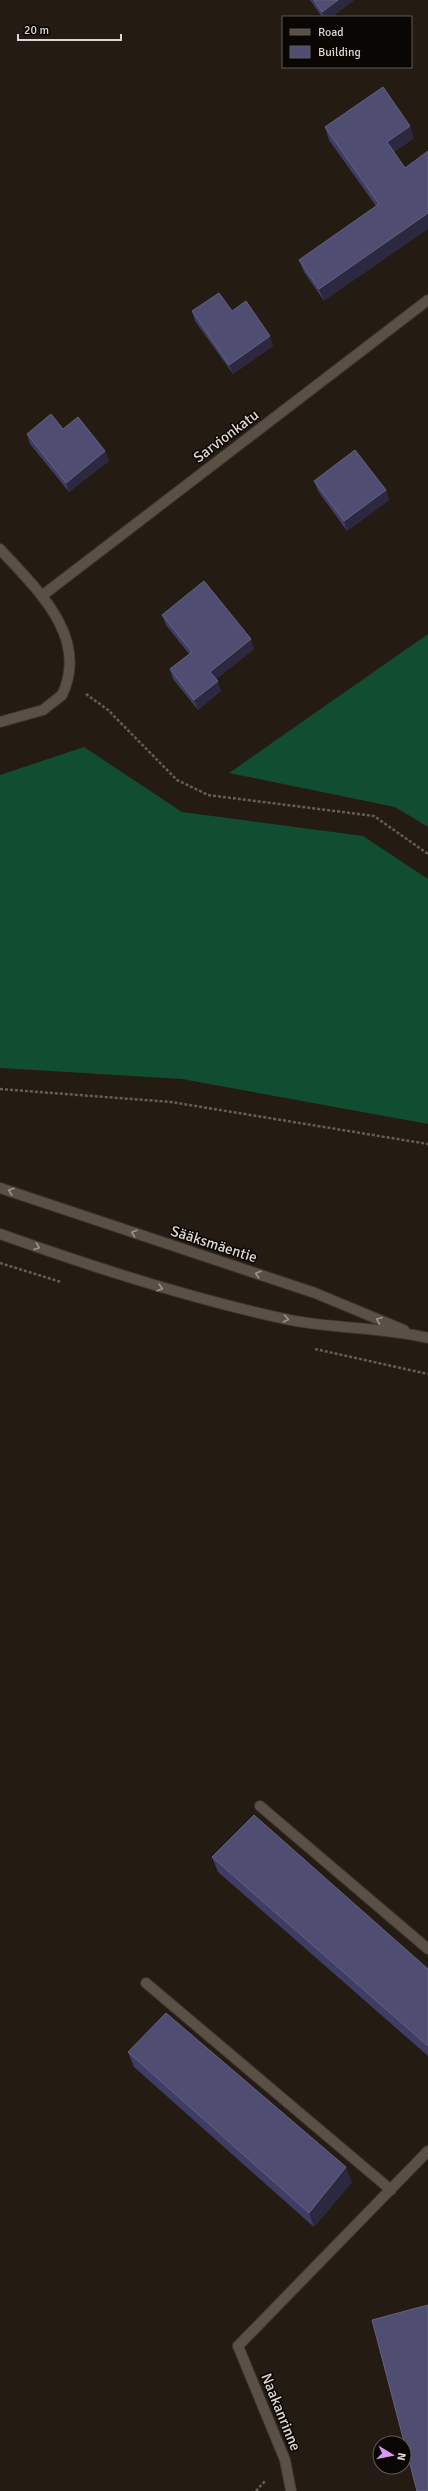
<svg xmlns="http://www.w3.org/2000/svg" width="428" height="2491" viewBox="0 0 428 2491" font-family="Signika,sans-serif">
	<rect width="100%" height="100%" fill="#241b12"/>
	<path fill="#114d31" d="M428 634V827L395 807 229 773Z
		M84 747 182 812 363 836 428 879V1124L182 1079 0 1068V775Z"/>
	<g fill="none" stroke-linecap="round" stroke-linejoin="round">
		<defs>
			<path id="lane" d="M0 722 43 710 62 695
				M260 1806 428 1949
				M146 1983 391 2190
				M238 2346 428 2151"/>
			<path id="street" d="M0 549C36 589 90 636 62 695
				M43 595 428 300
				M238 2346 285 2460 291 2491"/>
			<path id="secondary" d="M0 1188 315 1293 404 1330
				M0 1234C95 1268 191 1299 290 1320 335 1329 383 1327 428 1338"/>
		</defs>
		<use href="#lane" stroke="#3b342f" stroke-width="12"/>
		<use href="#street" stroke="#3b342f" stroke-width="12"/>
		<use href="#secondary" stroke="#3b342f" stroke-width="12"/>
		<path stroke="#665e56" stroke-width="2.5" stroke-dasharray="3 2" stroke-linecap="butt" d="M86 694 108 710 177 780 208 795 374 816 428 854
			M0 1089 171 1102 428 1144
			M0 1263 61 1282
			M315 1349 428 1374
			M256 2491 265 2481"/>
		<use href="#lane" stroke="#5b5046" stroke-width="10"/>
		<use href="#street" stroke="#5b5046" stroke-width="10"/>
		<use href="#secondary" stroke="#5b5046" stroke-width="10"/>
	</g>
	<path fill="#3e3d66" d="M310 0H354L332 17H322Z
		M325 127 414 138 394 152 405 168 324 301 304 272 299 260 376 206 329 140Z
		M192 311H232L273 346 233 374 195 321Z
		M27 434 105 451 109 461 69 492 30 444Z
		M314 481 386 490 389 500 347 531 318 491Z
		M162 615 254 649 216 679 221 691 198 710 173 679 170 669 189 654 166 625Z
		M212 1857 428 1969V2056L218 1872Z
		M128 2052 352 2182 314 2227 134 2067Z"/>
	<path fill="#2c2840" d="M338 0H354L332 17H324L322 12Z
		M410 126 414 138 391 154 387 142Z
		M428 213V229L324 301 319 289Z
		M270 336 273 346 233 374 229 365Z
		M105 451 109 461 69 492 66 483Z
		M386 490 389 500 347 531 344 521Z
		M251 639 254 649 213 682 210 672Z
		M218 681 221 691 198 710 194 700Z
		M346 2167 352 2182 314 2227 309 2213Z"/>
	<path fill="#4f4d72" stroke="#656380" d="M314 0H338L322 12Z
		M383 87 410 126 387 142 405 168 428 151V213L319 289 299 260 379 204 325 127Z
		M219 293 232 311 246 301 270 336 229 365 192 311Z
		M51 414 63 429 78 417 105 451 66 483 27 434Z
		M355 450 386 490 344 521 314 481Z
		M204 581 251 639 210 672 218 681 194 700 170 669 192 652 162 615Z
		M254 1815 428 1969V2046L212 1857Z
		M166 2013 346 2167 309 2213 128 2052Z
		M428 2305V2491H417L372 2320Z"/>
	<defs><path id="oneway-chevron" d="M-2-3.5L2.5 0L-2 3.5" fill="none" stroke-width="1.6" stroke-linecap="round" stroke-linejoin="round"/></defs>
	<g stroke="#9c948c">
		<use href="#oneway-chevron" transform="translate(11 1191) rotate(-161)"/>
		<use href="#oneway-chevron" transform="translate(134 1233) rotate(-161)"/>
		<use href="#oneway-chevron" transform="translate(37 1247) rotate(20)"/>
		<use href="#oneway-chevron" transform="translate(258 1274) rotate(-162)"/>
		<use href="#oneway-chevron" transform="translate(160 1288) rotate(17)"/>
		<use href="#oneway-chevron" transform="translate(286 1319) rotate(12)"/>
		<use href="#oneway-chevron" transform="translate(379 1320) rotate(-157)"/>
	</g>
	<g text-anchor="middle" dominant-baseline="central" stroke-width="3" stroke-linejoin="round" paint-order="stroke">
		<g font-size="15" fill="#ddd7d1" stroke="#0a0604">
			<text transform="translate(226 436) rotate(-37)">Sarvionkatu</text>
			<text transform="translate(214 1244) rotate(18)">Sääksmäentie</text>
			<text transform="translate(281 2412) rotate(68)">Naakanrinne</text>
		</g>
	</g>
	<rect x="282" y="16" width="130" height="52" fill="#0a0604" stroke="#5e5a56"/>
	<rect x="290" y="29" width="20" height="6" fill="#5b5046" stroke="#5e5a56"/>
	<text x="318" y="36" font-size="12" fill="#ddd7d1">Road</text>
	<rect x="290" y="46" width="20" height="12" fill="#4f4d72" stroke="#5e5a56"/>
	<text x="318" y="56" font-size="12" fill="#ddd7d1">Building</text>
	<g transform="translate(392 2455) rotate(100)"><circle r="19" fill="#0a0604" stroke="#5e5a56"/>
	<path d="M0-3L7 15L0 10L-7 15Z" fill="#db99f5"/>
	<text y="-6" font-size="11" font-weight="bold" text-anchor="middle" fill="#ddd7d1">N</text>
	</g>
	<path d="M18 34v6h103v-6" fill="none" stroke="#ddd7d1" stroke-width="2"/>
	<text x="24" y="34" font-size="12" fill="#ddd7d1" stroke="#0a0604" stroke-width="3" paint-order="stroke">20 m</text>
</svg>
